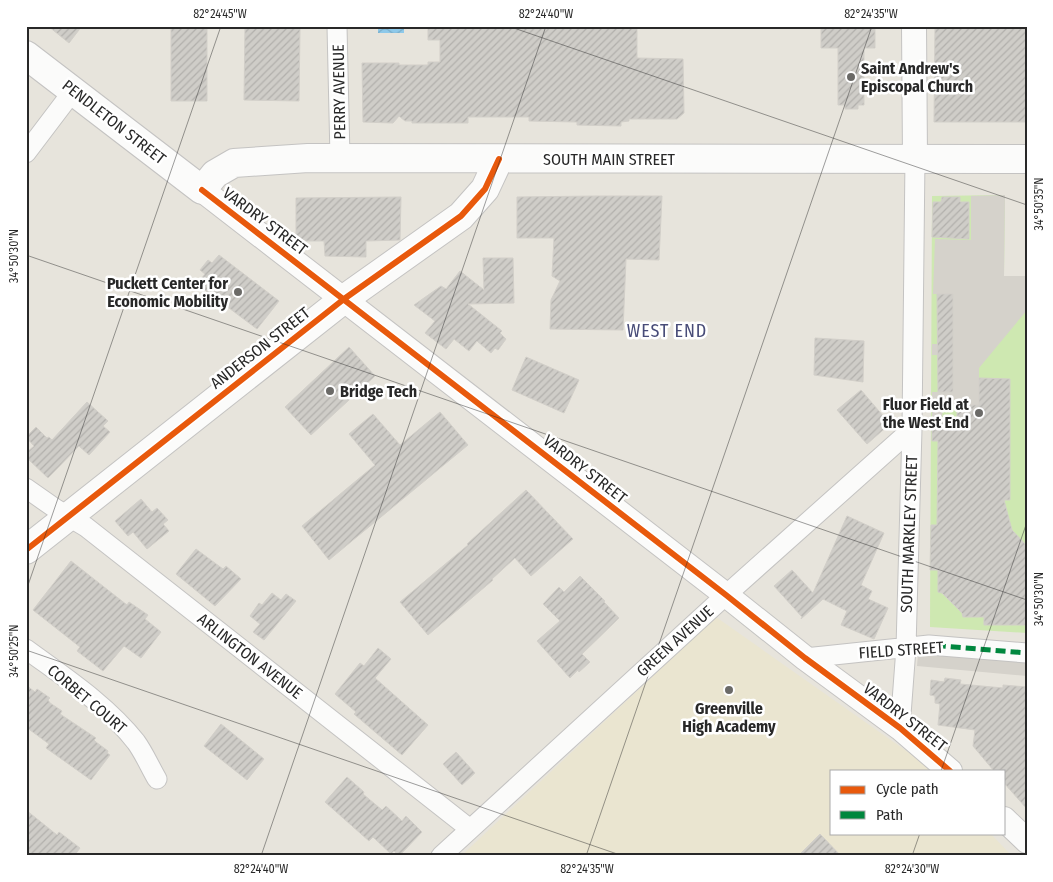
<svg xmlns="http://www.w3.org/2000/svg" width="1053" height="882" viewBox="0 0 1053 882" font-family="'Fira Sans Condensed',sans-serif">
	<defs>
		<pattern id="water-waves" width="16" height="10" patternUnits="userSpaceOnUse" patternTransform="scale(1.25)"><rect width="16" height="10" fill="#8ec9ea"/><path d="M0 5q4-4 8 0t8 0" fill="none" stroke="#7aadc9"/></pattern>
		<pattern id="building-hatch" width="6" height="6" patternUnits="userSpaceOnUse" patternTransform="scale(1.25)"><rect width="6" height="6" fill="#cfcdc8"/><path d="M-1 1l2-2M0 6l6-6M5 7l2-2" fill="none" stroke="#b2b0ac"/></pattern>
	</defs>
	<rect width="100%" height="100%" fill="#e7e4dc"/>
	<path fill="#eae5d0" d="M716 617 922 762 930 771H832V833H990L1012 856H461Z"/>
	<path fill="#cee8b1" d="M1005 195 1004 276H1027V633L930 627 932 196Z"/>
	<path fill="#d5d2cb" d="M1005 195 1004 276H1027V310L979 368V405H943L942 421H932V392H953V355H932V344H953V294H933L935 239 971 240V196Z
		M919 643 1027 651V676L917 666Z"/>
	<path fill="url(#water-waves)" d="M378 26H404V33H378Z"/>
	<path fill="url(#building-hatch)" stroke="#d2cfc9" d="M48 26H82L69 43Z
		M171 26H207V101H171Z
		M245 26H300L299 101 244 100Z
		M428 26H637V58L683 59 684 113 677 119H629V121L621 122V126L577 125V122L529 121V117H468V123H412V121H405L399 116 393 123 363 122 362 63H399V65H428V62H440V40H428Z
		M821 26H875V48H864V105H858V109H845V105H838V48H821Z
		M935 26H1027V122H934Z
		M597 196H662L659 260 626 259 623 330 550 329 551 300 560 281 552 276 554 238H517V197Z
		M401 197 400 240 366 241V257L325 256 324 241H296V198Z
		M942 197H960V202H969V239L932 237 933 202H941Z
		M219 255 279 301 257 329 197 284 205 274 200 270 208 260 212 263Z
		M483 258H513L514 303 468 304 502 331 500 333 506 339 498 350 495 348 491 353 477 341 469 351 454 339 446 349 425 333 435 321 414 305 441 286 446 289 460 271 484 290Z
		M937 294H953V392H938Z
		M815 338 864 341 863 382 814 375Z
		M349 347 375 376 311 435 285 407Z
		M526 357 579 380 564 413 512 390Z
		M979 378 1010 379V500H1004L1012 530 1027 546V625H984V617H963L962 613 942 593 938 592V570H930L931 525H937L938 441H932V421L957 420V405H979Z
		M861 390 890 424 867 444 837 410Z
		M87 402 108 421 103 426 110 432 89 455 79 446 48 478 26 457V453L34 446 26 437 36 427 47 438 49 437 52 440Z
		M440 412 468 445 329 560 302 526 375 465 349 434 373 414 400 445Z
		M526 490 573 539 531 576 515 558 492 579 493 580 428 635 400 602 468 545 467 544Z
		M141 499 152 512 157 508 168 520 163 524 169 531 147 549 133 532 128 536 115 521Z
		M847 516 884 533 861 585 872 591 868 599 888 608 874 639 841 625 847 611 823 599 801 619 802 617 774 586 792 570 813 593Z
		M196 549 223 569 226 566 241 579 215 606 176 574Z
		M71 561 127 605 129 602 148 615 145 619 161 632 141 658 124 646 103 671 77 651 80 647 33 610Z
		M580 576 605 601 604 602 619 618 582 654 590 662 579 672 578 670 570 678 537 641 560 621 543 604 559 587 564 592Z
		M272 593 281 600 286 594 296 601 264 640 253 632 260 624 250 616 259 603 262 605Z
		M378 648 391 659 375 678 428 725 402 755 354 714 356 712 335 694 360 663 364 666Z
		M945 678 961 680 960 684 1003 688V685L1027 687V809L1004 783V771H994L973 746 975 730 938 725 940 704 935 703V696L930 695 931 680 944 682Z
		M26 685 35 692 37 689 50 698 48 700 50 703 62 711 60 714 96 738 94 740 96 742 108 751 107 753 110 755 91 780 46 748 49 744 26 727Z
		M221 724 264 759 247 780 204 746Z
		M456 752 475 773 462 785 443 764Z
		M347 777 364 792 363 794 382 810 386 806 402 821 406 816 422 832 399 856 394 851 391 854 373 837 369 841 325 802Z
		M26 810 57 835 59 832 80 848 74 856H26Z
		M820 834 841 856H798Z"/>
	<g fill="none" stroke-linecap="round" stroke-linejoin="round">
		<defs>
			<path id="minor" d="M337 26 340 158
				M26 153 73 91
				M26 488 56 509 86 527 470 829
				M26 649C64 677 106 704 136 742 144 753 150 767 157 779
				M805 658 929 645 1027 653
				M900 728 906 648 912 429 915 158
				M441 856 726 595 912 429"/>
			<path id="tertiary" d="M914 26 915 158
				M202 190 726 595 805 658 900 728 950 771
				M1004 819 1027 841"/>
			<path id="secondary" d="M26 55 202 190 215 174 234 163 308 158 1027 159
				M26 550 344 299 461 216 485 189 499 159"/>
		</defs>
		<use href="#minor" stroke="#c4c3c2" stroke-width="21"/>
		<use href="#tertiary" stroke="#c4c3c2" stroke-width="26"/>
		<use href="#secondary" stroke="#c4c3c2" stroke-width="30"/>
		<use href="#minor" stroke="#fbfbfa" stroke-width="19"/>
		<use href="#tertiary" stroke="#fbfbfa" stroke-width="24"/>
		<use href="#secondary" stroke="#fbfbfa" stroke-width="28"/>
		<path stroke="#00873e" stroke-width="5" stroke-dasharray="10 5" stroke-linecap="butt" d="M906 648 929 645 1027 653"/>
		<defs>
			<path id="cycleway" d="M202 190 726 595 805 658 900 728 950 771
				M26 550 344 299 461 216 485 189 499 159"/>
		</defs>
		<use href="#cycleway" stroke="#fff" stroke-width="9"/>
		<use href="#cycleway" stroke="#e8590c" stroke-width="6"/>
	</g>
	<path fill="none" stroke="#282828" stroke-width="1" stroke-opacity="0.45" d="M508 26 1027 205M26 255 1027 600M26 591 221 26M26 650 623 856M941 771 1027 522M261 856 546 26M586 856 872 26M912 856 920 833"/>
	<g fill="#6b6a67" stroke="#fff" stroke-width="2">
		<circle cx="851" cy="77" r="5"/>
		<circle cx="238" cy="292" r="5"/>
		<circle cx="330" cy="391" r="5"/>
		<circle cx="979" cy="413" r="5"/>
		<circle cx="729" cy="690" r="5"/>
	</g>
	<g text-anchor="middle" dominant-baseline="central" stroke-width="5" stroke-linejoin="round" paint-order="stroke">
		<g font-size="16" font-weight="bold" fill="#282828" stroke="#fff" text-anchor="start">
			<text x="861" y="68">Saint Andrew's<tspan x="861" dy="18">Episcopal Church</tspan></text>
			<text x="228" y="283" text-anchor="end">Puckett Center for<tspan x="228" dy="18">Economic Mobility</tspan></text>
			<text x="340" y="391">Bridge Tech</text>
			<text x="969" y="404" text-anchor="end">Fluor Field at<tspan x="969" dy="18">the West End</tspan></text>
			<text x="729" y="708" text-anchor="middle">Greenville<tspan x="729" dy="18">High Academy</tspan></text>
		</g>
		<g font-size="16" fill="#282828" stroke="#fff">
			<text transform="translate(339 92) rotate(-91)">PERRY AVENUE</text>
			<text transform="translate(114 122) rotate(38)">PENDLETON STREET</text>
			<text x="609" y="159">SOUTH MAIN STREET</text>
			<text transform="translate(265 221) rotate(37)">VARDRY STREET</text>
			<text transform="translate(260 348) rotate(-38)">ANDERSON STREET</text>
			<text transform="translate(585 469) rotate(38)">VARDRY STREET</text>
			<text transform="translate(909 534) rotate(-88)">SOUTH MARKLEY STREET</text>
			<text transform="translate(675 641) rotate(-42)">GREEN AVENUE</text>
			<text transform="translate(901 650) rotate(-4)">FIELD STREET</text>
			<text transform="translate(250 656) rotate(38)">ARLINGTON AVENUE</text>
			<text transform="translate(87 699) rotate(40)">CORBET COURT</text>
			<text transform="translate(905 717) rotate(38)">VARDRY STREET</text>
		</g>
		<g font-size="18" letter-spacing="1" fill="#484c78" stroke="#fff">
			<text x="667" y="331">WEST END</text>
		</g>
	</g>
	<rect width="1053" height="882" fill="none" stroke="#ffffff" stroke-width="55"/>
	<rect x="830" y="770" width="175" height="65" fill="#ffffff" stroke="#a9a9a9"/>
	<rect x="840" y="786" width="25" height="8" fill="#e8590c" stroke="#a9a9a9"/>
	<text x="876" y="794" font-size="15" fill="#282828">Cycle path</text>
	<rect x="840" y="811" width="25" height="8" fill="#00873e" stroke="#a9a9a9"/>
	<text x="876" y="820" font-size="15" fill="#282828">Path</text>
	<rect x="28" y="28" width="998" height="826" fill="none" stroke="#282828" stroke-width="2"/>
	<g font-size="12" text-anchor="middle" fill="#282828">
		<text x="220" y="18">82°24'45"W</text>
		<text x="546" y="18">82°24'40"W</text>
		<text x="871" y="18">82°24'35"W</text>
		<text transform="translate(1039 204) rotate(-90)" y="4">34°50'35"N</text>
		<text transform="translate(14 256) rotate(-90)" y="4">34°50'30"N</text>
		<text transform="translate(1039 599) rotate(-90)" y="4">34°50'30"N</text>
		<text transform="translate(14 651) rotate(-90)" y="4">34°50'25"N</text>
		<text x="261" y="873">82°24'40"W</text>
		<text x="587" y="873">82°24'35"W</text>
		<text x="912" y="873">82°24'30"W</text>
	</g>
</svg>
